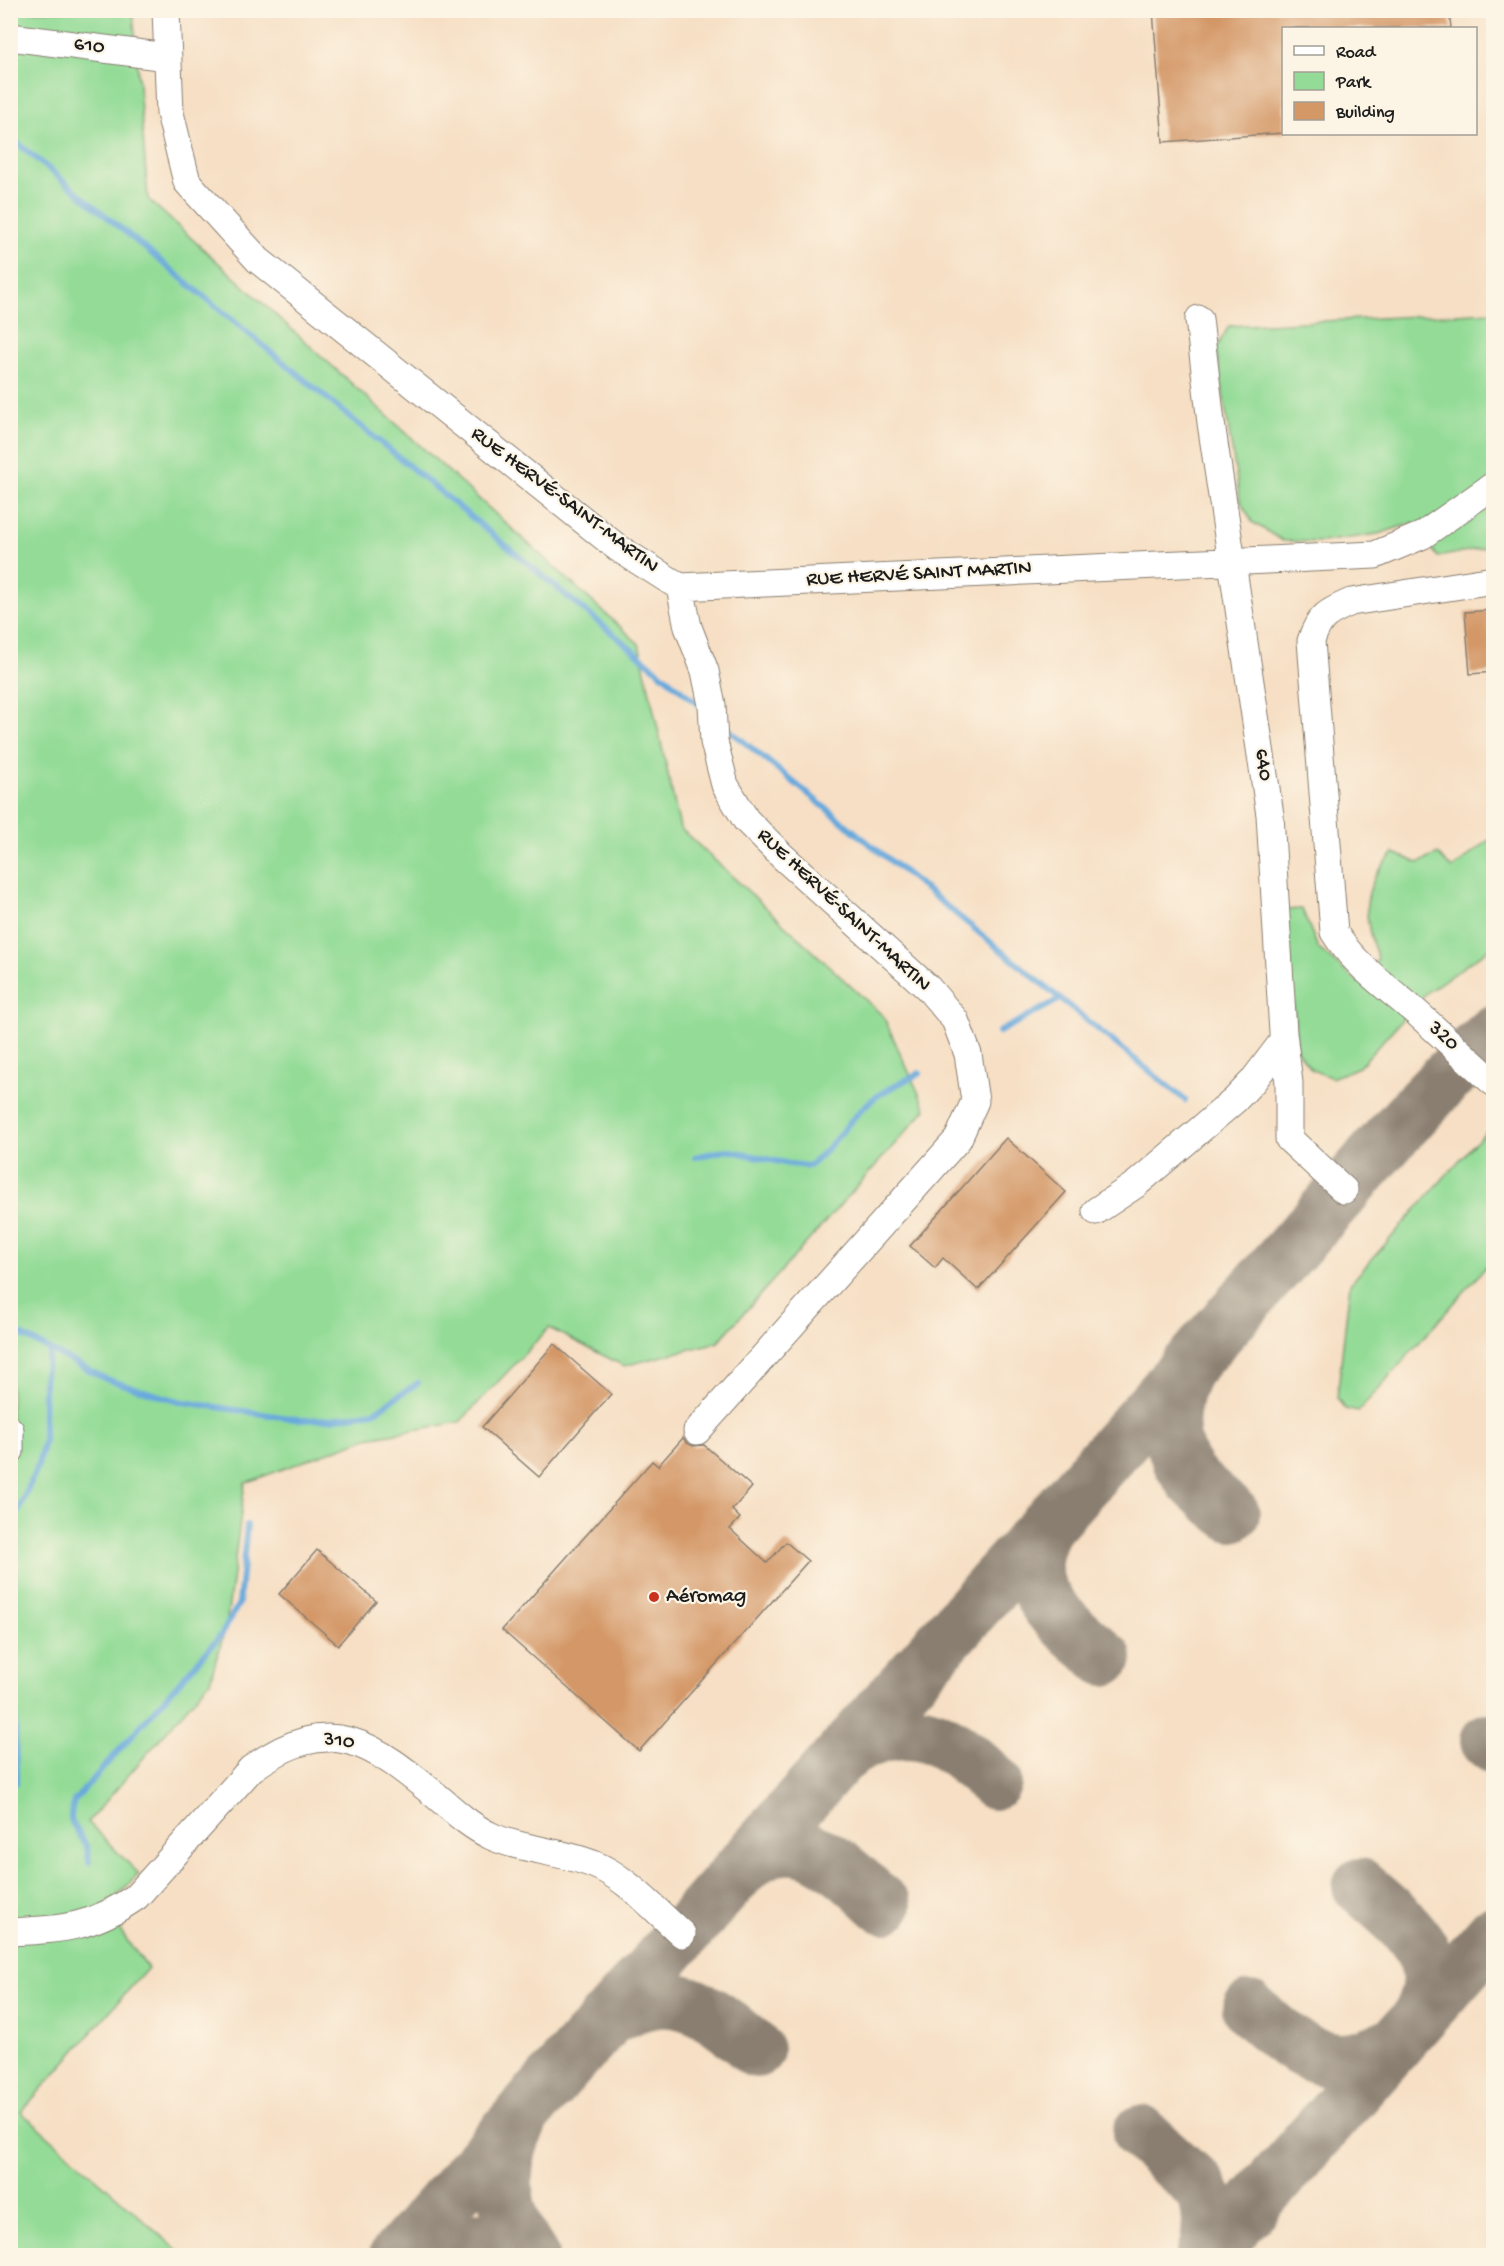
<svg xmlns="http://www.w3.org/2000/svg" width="1504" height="2266" viewBox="0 0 1504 2266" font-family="'Gochi Hand',sans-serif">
	<rect width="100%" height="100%" fill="#fcf5e5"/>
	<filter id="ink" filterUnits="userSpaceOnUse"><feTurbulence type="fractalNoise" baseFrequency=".0167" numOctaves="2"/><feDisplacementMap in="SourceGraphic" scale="12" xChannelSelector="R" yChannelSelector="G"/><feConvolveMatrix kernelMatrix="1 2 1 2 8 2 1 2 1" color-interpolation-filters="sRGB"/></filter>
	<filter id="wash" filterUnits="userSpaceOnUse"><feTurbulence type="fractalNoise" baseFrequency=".008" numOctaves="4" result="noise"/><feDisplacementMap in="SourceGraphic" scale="24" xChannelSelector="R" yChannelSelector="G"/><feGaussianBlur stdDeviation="1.35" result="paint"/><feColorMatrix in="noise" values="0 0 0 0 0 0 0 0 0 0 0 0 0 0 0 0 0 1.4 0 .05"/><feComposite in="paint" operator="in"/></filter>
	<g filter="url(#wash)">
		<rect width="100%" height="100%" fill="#f6dfc4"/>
		<path fill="#93db96" stroke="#587c59" stroke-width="1.5" d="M11 11H133L148 199 639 644 680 828 883 1016 926 1109 718 1342 624 1366 549 1328 460 1422 367 1438 245 1483 226 1626 210 1681 88 1822 139 1874 106 1907 115 1924 148 1968 21 2112 183 2255 11 2256Z
			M1493 312V546L1438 557 1413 523 1378 534 1321 542 1283 541 1252 522 1240 500 1216 349 1229 326Z
			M1493 837V946L1426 993 1359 1067 1332 1078 1312 1070 1297 1051 1286 910 1302 909 1318 948 1359 983 1378 959C1362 917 1360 886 1394 853L1418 863 1438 854 1452 869Z
			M1493 1126V1259L1358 1412 1345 1409 1337 1398 1350 1284 1471 1147Z"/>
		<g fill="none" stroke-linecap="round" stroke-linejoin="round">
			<path stroke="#68a9dc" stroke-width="6" d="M10 137 703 708
				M722 724 1185 1100
				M999 1032 1060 999
				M695 1157 727 1150 789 1164 809 1166C831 1149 844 1126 864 1107 880 1091 901 1083 920 1073
				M10 1329 106 1379 177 1401 302 1420 331 1419 374 1412 418 1383
				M16 1783 12 1526 38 1465 44 1441V1379L50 1350
				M89 1862C88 1856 88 1847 84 1842 73 1822 67 1825 74 1801L222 1634 239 1603 247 1525"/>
			<path stroke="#897e70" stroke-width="56" d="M1186 1367C1167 1404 1164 1446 1193 1480 1204 1492 1219 1503 1232 1514
				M1046 1525C1010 1588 1061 1620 1104 1658
				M1488 1741 1494 1746
				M842 1756C870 1733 909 1724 942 1741 962 1751 978 1768 994 1782
				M743 1866C749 1862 756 1856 762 1853 810 1829 852 1878 884 1906
				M1360 1886C1400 1922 1452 1955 1419 2016
				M1250 2009C1300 2054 1332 2080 1398 2041
				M606 2020C671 1979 705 2006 756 2050
				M520 2121C496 2167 501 2214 531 2256
				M1140 2133 1200 2187 1208 2204 1210 2222 1208 2243 1204 2256
				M397 2256 1344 1190C1392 1136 1439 1081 1494 1033
				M406 2256C443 2235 489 2234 526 2256
				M1208 2256 1494 1933"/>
		</g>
		<g id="blocks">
			<path fill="#d49867" d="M1153 10H1449L1451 28H1284V133L1163 142Z
				M1494 610V672L1470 674 1465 612Z
				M1006 1138 1066 1192 978 1290 943 1258 935 1268 910 1246Z
				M554 1344 611 1394 539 1477 482 1427Z
				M683 1438 687 1443 693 1446 704 1445 752 1487 732 1510 740 1518 730 1529 767 1563 786 1542 808 1561 639 1751 502 1630 652 1461 658 1466Z
				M317 1550 376 1601 338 1645 279 1594Z"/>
		</g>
	</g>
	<g filter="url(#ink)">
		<use href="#blocks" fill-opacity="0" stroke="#897e70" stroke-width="1.5"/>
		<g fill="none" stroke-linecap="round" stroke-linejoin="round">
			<defs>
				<path id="minor" d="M166 10 170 113 187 182 258 260 618 548 680 587 688 627 705 671 712 705 714 742 725 785 746 820 782 856 928 988 955 1020 968 1054 975 1101 958 1139 697 1431
					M10 37 167 57
					M1199 319 1211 423 1270 815 1283 1033 1289 1083V1139L1344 1190
					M1494 580 1351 602C1328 612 1319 616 1311 641L1334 932C1355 966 1388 988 1417 1013 1443 1036 1468 1060 1494 1083
					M680 587 1375 555 1423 535 1494 485
					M1096 1211 1135 1185 1235 1100 1253 1081 1284 1040
					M10 1430V1451
					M10 1932C64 1929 91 1928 136 1897L251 1769C332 1710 373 1744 440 1799 456 1813 472 1827 491 1836 521 1850 561 1851 593 1864 625 1876 656 1911 682 1934"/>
			</defs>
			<use href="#minor" stroke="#897e70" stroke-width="29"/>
			<use href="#minor" stroke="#fff" stroke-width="27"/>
		</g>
	</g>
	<circle fill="#c8321e" stroke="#fcf5e5" stroke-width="2" cx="654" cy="1597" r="6"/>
	<g text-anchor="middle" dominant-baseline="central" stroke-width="4.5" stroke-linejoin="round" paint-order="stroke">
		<g font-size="21" fill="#1c1c1c" stroke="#fcf5e5">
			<text transform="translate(89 47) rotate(7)">610</text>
			<text transform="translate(564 501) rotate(37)">RUE HERVÉ-SAINT-MARTIN</text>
			<text transform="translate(919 575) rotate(-3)">RUE HERVÉ SAINT MARTIN</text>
			<text transform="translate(1262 765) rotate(82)">640</text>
			<text transform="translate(843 911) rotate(43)">RUE HERVÉ-SAINT-MARTIN</text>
			<text transform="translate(1443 1037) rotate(42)">320</text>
			<text transform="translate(339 1742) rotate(7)">310</text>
		</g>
		<g font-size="21" fill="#1c1c1c" stroke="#fcf5e5" text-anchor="start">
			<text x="666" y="1597">Aéromag</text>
		</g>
	</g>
	<rect width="1504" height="2266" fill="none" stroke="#fcf5e5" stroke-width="36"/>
	<rect x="1282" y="27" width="195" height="108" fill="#fcf5e5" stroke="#a29e95" stroke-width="1.5"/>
	<rect x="1294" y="46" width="30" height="9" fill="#ffffff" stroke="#a29e95" stroke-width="1.5"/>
	<text x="1336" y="57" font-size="18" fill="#1c1c1c">Road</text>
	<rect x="1294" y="72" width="30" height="18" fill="#93db96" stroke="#a29e95" stroke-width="1.5"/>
	<text x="1336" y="87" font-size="18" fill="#1c1c1c">Park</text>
	<rect x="1294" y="102" width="30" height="18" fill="#d49867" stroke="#a29e95" stroke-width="1.5"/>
	<text x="1336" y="117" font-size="18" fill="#1c1c1c">Building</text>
</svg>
